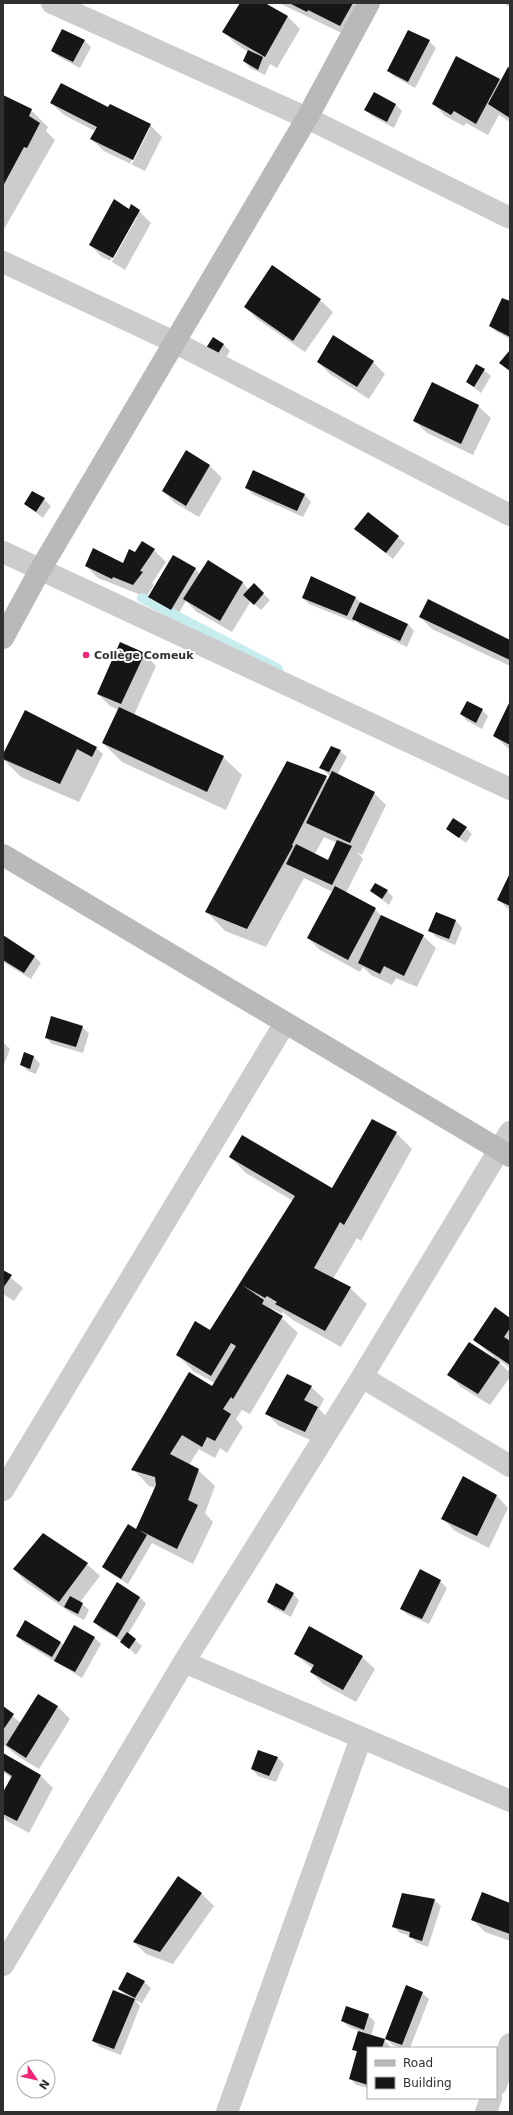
<svg xmlns="http://www.w3.org/2000/svg" width="513" height="2115" viewBox="0 0 513 2115" font-family="'DejaVu Sans',sans-serif">
	<rect width="100%" height="100%" fill="#fff"/>
	<path fill="#0003" fill-rule="evenodd" d="M241 3H264L288 17 300 29 277 68 270 64 265 75 250 68 244 61 248 52 236 44 224 32Z
		M279 3H353L365 15 352 38Z
		M503 3H510V7Z
		M85 41 91 47 80 68 59 57 52 51Z
		M429 41 436 48 415 88 395 77 388 71Z
		M510 69V122L499 115 488 135 466 123 464 126 445 116 433 103 499 80 501 81Z
		M374 93 396 105 402 111 394 128 372 116 365 110Z
		M3 96 31 110 48 127 46 131 55 140 3 231Z
		M51 103 109 109 150 125 162 137 145 171 104 151 91 139 95 131 64 115ZM147 128H150L132 164H130Z
		M129 210 139 211 151 223 125 270 112 262 137 217H135L110 261 102 257 90 245Z
		M320 300 333 312 305 352 257 319 245 307Z
		M510 302V339L497 332 490 326Z
		M223 344 230 351 224 361 214 355Z
		M318 362H373L385 374 369 399 330 374Z
		M477 365 491 376 481 393 467 382Z
		M478 406 491 418 473 455 427 433 414 420Z
		M186 452 210 466 222 478 199 517 175 503 163 491Z
		M253 471 305 495 311 502 303 517 252 494 246 487Z
		M44 499 51 506 43 518 25 504Z
		M356 529 398 537 405 543 393 559Z
		M154 550 166 562 152 583 154 585 146 597 98 578 86 566 123 565 136 553Z
		M208 561 243 583 249 590 254 585 270 600 261 610 251 601 232 632 197 612 186 601 177 616 156 604 149 597 195 568 200 574Z
		M355 597 361 603 408 624 414 631 407 647 360 625 355 620 354 622 309 604 303 598Z
		M420 617 510 641V666L432 629Z
		M144 653 156 666 134 715 223 757 242 775 226 810 122 762 103 743 118 710 110 706 98 694Z
		M510 703V750L494 736Z
		M482 710 488 716 482 729 467 721 461 714Z
		M25 711 96 748 103 754 79 802 21 777 4 760 3 762V756Z
		M340 751 347 757 337 775 374 793 386 805 362 855 357 852 363 859 346 893 375 909 382 917 423 936 436 948 417 987 396 978 392 985 371 975 363 967 360 972 320 950 308 938 333 892 304 878 266 947 225 931 207 912 288 762 329 779 330 776 321 768ZM324 837 337 843 329 861 315 854Z
		M466 828 472 834 466 843 447 829Z
		M510 876V911L499 900Z
		M371 891H387L393 897 389 905Z
		M436 913 456 921 462 928 455 945 436 937 430 930Z
		M3 936 34 956 41 963 31 979 3 962Z
		M82 1027 89 1033 83 1053 52 1044 46 1037Z
		M3 1042 10 1049 3 1067Z
		M34 1057 40 1064 36 1074 28 1071 21 1065Z
		M396 1133 412 1149 361 1241 357 1238 333 1279 350 1288 367 1304 341 1347 293 1320 283 1312 282 1314 271 1308 298 1333 250 1414 242 1410 236 1419 243 1427 227 1453 220 1448 215 1458 199 1449 189 1465 198 1470 215 1486 205 1513 213 1522 193 1564 152 1543 128 1584 110 1573 103 1567 141 1532 138 1528 156 1488 149 1486 133 1469 215 1383 193 1371 177 1354 211 1331 293 1201 246 1173 230 1157 332 1190Z
		M3 1271 23 1288 14 1301 3 1294Z
		M510 1319V1377L490 1405 461 1387 449 1375 493 1358 494 1357 474 1340ZM499 1360 510 1368 508 1371 498 1361Z
		M311 1387 324 1399 319 1409 330 1420 317 1443 279 1426 267 1414Z
		M496 1495 508 1508 489 1548 455 1531 443 1519Z
		M43 1534 87 1564 100 1576 80 1602 89 1610 84 1620 71 1613 26 1582 14 1569Z
		M440 1581 447 1588 429 1624 408 1615 401 1609Z
		M293 1594 299 1600 291 1617 274 1608 268 1602Z
		M140 1597 146 1604 128 1634 142 1646 136 1655 122 1641 101 1629 95 1622Z
		M25 1622 64 1645 94 1637 101 1644 82 1678 23 1642 17 1636Z
		M295 1654 362 1657 375 1669 356 1702 323 1684 311 1672 313 1669Z
		M38 1695 58 1707 70 1719 39 1769 19 1757 3 1744V1708L21 1723Z
		M3 1752 8 1757 40 1775 53 1788 29 1833 7 1821 3 1817V1795L12 1779 5 1773 3 1777Z
		M277 1757 284 1764 276 1782 258 1776 252 1769Z
		M178 1877 202 1894 214 1906 173 1964 146 1954 134 1942Z
		M434 1900 441 1906 428 1947 417 1943 410 1936 400 1933 394 1927Z
		M510 1904V1941L485 1932 473 1920Z
		M144 1982 151 1988 142 2003 135 2000 140 2006 121 2055 100 2047 93 2041 127 1997 119 1989Z
		M422 1993 429 1999 410 2048H400L393 2045 386 2039Z
		M368 2015 375 2022 371 2036 384 2040 390 2046V2048H368V2088L356 2085 350 2078 357 2053 354 2049 359 2031 349 2027 343 2021Z"/>
	<g fill="none" stroke-linecap="round" stroke-linejoin="round">
		<path stroke="#c6ecee" stroke-width="10" d="M142 598 278 669"/>
	</g>
	<path fill="#161616" d="M240 3H265L288 16 265 57 222 32Z
		M289 3H353L340 26 308 10 307 12Z
		M62 29 85 40 73 62 51 51Z
		M408 30 430 40 408 82 387 71Z
		M248 50 263 57 258 70 243 61Z
		M456 56 500 79 476 124 454 111 451 115 432 104Z
		M508 67 510 68V118L488 104Z
		M61 83 108 107 110 104 151 124 133 160 90 139 97 127 50 103Z
		M374 92 396 104 387 122 364 110Z
		M3 95 32 109 29 116 40 123 27 148 24 147 3 186Z
		M114 199 129 209 131 204 140 210 113 258 89 245Z
		M272 265 321 299 293 341 244 307Z
		M502 298 510 301V337L489 326Z
		M333 335 374 361 357 387 317 362Z
		M213 337 224 344 217 355 206 348Z
		M510 350V371L499 363Z
		M476 364 485 369 474 387 466 382Z
		M432 382 479 405 461 444 413 421Z
		M186 450 210 465 186 506 162 491Z
		M253 470 305 494 297 511 245 488Z
		M32 491 45 498 36 512 24 504Z
		M368 512 399 536 386 553 354 529Z
		M142 541 155 549 140 571 143 572 133 585 113 577 112 579 85 566 93 548 123 563 129 549 135 552Z
		M173 555 196 568 171 610 148 597Z
		M208 560 243 582 220 621 183 599Z
		M311 576 356 597 347 616 302 598Z
		M254 583 264 593 254 605 243 595Z
		M428 599 510 640V660L419 617Z
		M360 602 408 624 400 641 352 619Z
		M120 642 145 653 121 704 97 694Z
		M467 701 483 709 476 723 460 714Z
		M510 701V745L493 736Z
		M119 707 224 756 207 792 102 743Z
		M25 710 97 747 92 757 77 749 60 784 3 759V754Z
		M331 746 341 750 329 772 319 768Z
		M287 761 327 776 292 845 293 846 247 929 205 912Z
		M332 771 375 792 350 843 306 823Z
		M453 818 467 827 459 838 446 829Z
		M337 840 352 846 332 885 286 864 296 844 328 860Z
		M510 873V906L497 900Z
		M375 883 388 890 382 899 370 891Z
		M335 886 376 908 348 960 307 938Z
		M436 912 456 920 449 939 428 931Z
		M381 915 424 935 404 976 384 966 380 974 358 963Z
		M3 935 35 956 24 973 3 960Z
		M51 1016 83 1026 76 1047 45 1038Z
		M24 1052 34 1056 30 1069 20 1065Z
		M372 1119 397 1132 344 1225 340 1222 314 1268 351 1287 325 1331 275 1304 277 1302 267 1296 265 1298 242 1285 264 1300 262 1304 283 1316 233 1399 231 1397 223 1409 231 1414 215 1441 207 1437 202 1447 182 1435 170 1454 199 1469 188 1500 198 1505 177 1549 139 1530 147 1535 121 1579 102 1567 128 1524 136 1529 156 1485 155 1477 131 1470 189 1372 212 1386 236 1346 231 1343 211 1376 176 1355 195 1321 210 1330 295 1196 229 1157 242 1135 332 1188Z
		M3 1270 12 1275 3 1288Z
		M495 1307 510 1318V1328L504 1337 510 1341V1365L473 1340Z
		M469 1342 500 1362 478 1394 447 1375Z
		M287 1374 312 1386 304 1400 318 1407 305 1432 265 1414Z
		M463 1476 497 1495 477 1536 441 1519Z
		M43 1533 88 1563 59 1602 13 1569Z
		M420 1569 441 1580 422 1619 400 1609Z
		M117 1582 140 1597 117 1637 93 1622Z
		M276 1583 294 1593 284 1611 267 1602Z
		M70 1596 83 1603 78 1614 64 1607Z
		M25 1620 61 1642 52 1657 16 1636Z
		M74 1625 95 1637 75 1672 54 1661Z
		M309 1626 363 1656 343 1690 310 1672 314 1665 294 1654Z
		M127 1632 136 1639 129 1649 120 1642Z
		M38 1694 58 1706 26 1758 6 1745Z
		M3 1706 14 1714 3 1730Z
		M258 1750 278 1757 269 1776 251 1769Z
		M3 1753 41 1775 17 1821 3 1814V1792L12 1776 3 1770Z
		M178 1876 202 1893 160 1952 133 1942Z
		M482 1892 510 1903V1934L471 1920Z
		M402 1893 435 1899 422 1941 409 1937 410 1932 392 1927Z
		M127 1972 145 1981 135 1998 118 1989Z
		M406 1985 423 1992 402 2045 385 2039Z
		M113 1990 135 1999 114 2049 92 2041Z
		M346 2006 369 2014 364 2030 341 2021Z
		M358 2031 385 2039 382 2048H368V2085L349 2079 357 2051 352 2050Z"/>
	<g fill="none" stroke-linecap="round" stroke-linejoin="round">
		<path stroke="#ccc" stroke-width="22" d="M52 3 307 118 510 218
			M3 262 174 342 510 515
			M3 552 510 789
			M362 1377 510 1466
			M3 1490 285 1023
			M184 1662 510 1801
			M3 1965 184 1662 362 1377 510 1132
			M496 2085 510 2044
			M227 2112 361 1738
			M486 2112 491 2098"/>
		<path stroke="#b9b9b9" stroke-width="22" d="M3 638 40 570 307 118 369 3
			M3 855 510 1156"/>
	</g>
	<circle fill="#f22576" stroke="#fff" stroke-width="1.5" cx="86" cy="655" r="4"/>
	<g text-anchor="middle" dominant-baseline="central" stroke-width="4" stroke-linejoin="round" paint-order="stroke">
		<g font-size="11" font-weight="bold" fill="#2f2f2f" stroke="#fff" text-anchor="start">
			<text x="94" y="655">Collège Comeuk</text>
		</g>
	</g>
	<rect width="513" height="2115" fill="none" stroke="#2f2f2f" stroke-width="8"/>
	<rect x="367" y="2047" width="130" height="52" fill="#ffffff" stroke="#acacac"/>
	<rect x="375" y="2060" width="20" height="6" fill="#b9b9b9" stroke="#acacac"/>
	<text x="403" y="2067" font-size="12" fill="#2f2f2f">Road</text>
	<rect x="375" y="2077" width="20" height="12" fill="#161616" stroke="#acacac"/>
	<text x="403" y="2087" font-size="12" fill="#2f2f2f">Building</text>
	<g transform="translate(36 2079) rotate(124)"><circle r="19" fill="#ffffff" stroke="#acacac"/>
	<path d="M0-3L7 15L0 10L-7 15Z" fill="#f22576"/>
	<text y="-6" font-size="11" font-weight="bold" text-anchor="middle" fill="#2f2f2f">N</text>
	</g>
</svg>
